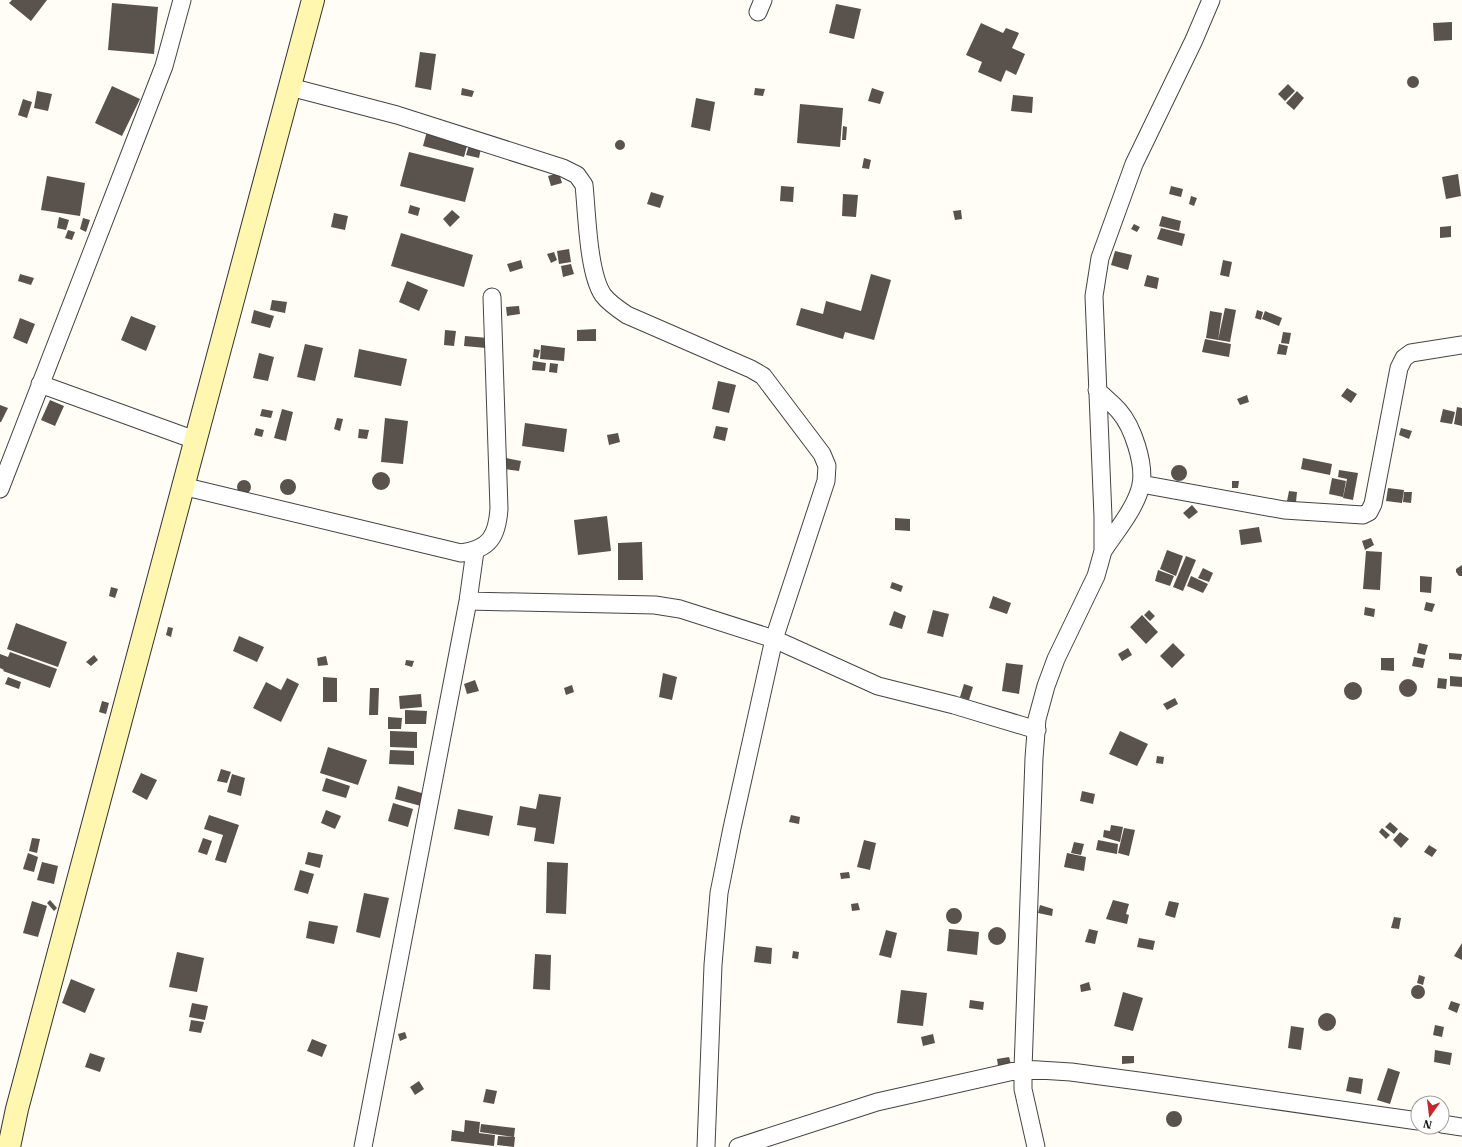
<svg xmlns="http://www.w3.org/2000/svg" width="1462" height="1147" viewBox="0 0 1462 1147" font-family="'IBM Plex Serif',serif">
	<rect width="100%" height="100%" fill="#fffdf5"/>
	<path fill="#5a524d" d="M12 0H47L31 21 9 3Z
		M112 3 158 7 154 54 108 50Z
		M836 4 861 9 854 39 829 33Z
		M1452 22V40L1434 41 1433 23Z
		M981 23 1003 33 1006 28 1019 33 1012 48 1025 54 1016 75 1006 70 1001 82 978 72 982 62 966 55Z
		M420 52 436 54 431 90 415 87Z
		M1407 82a6 6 0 1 1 12 0a6 6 0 1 1-12 0Z
		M1288 84 1295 91 1285 101 1278 94Z
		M112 86 140 99 122 136 95 123Z
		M462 88 474 91 472 97 461 95Z
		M755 88 765 89 763 96 754 95Z
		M872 88 884 92 880 104 868 101Z
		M37 91 52 94 48 111 34 108Z
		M1297 91 1304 98 1294 110 1286 103Z
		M1013 95 1033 97 1032 113 1011 111Z
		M696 98 715 102 710 131 691 127Z
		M23 99 32 102 27 118 18 115Z
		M800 104 843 108 840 147 797 143Z
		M843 126 847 127 846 140H842Z
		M427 131 468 142 464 157 423 146Z
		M615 145a5 5 0 1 1 10 0a5 5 0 1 1-10 0Z
		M469 145 481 148 479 158 466 155Z
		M409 152 474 168 465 202 400 186Z
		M864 158 871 160 869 169 862 168Z
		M559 173 562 183 551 186 548 176Z
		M1458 174 1461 196 1446 199 1442 177Z
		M47 176 85 183 80 216 41 210Z
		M781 186 794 187 793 202 780 201Z
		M1171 186 1183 189 1181 197 1169 194Z
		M651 192 664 196 660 208 647 204Z
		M843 194 858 195 856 217 842 216Z
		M1191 196 1197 198 1194 206 1189 204Z
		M410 205 420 208 418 216 408 213Z
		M452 210 460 217 450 227 443 219Z
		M961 210 962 219 955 220 953 211Z
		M334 213 348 216 345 230 331 227Z
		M1162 216 1181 221 1179 231 1159 226Z
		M59 217 69 220 66 230 57 228Z
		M83 218 90 220 86 232 80 229Z
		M1134 224 1140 227 1137 232 1131 229Z
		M1451 226V237L1440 238V227Z
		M1161 228 1185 234 1182 246 1157 239Z
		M68 230 75 232 72 240 65 238Z
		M401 233 473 255 464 287 391 266Z
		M569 249 571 262 559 264 557 251Z
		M1115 251 1132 255 1128 270 1111 265Z
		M554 252 557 260 551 263 547 254Z
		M521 260 523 268 510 272 507 264Z
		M1223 260 1232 262 1229 277 1220 275Z
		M571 264 574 274 563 277 561 266Z
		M20 274 34 278 31 285 18 281Z
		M871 274 891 280 874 340 845 332 843 339 796 325 801 308 823 314 826 301 861 311Z
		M1147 275 1159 278 1157 289 1144 286Z
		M407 281 428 290 419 311 399 302Z
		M272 300 287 302 285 313 270 310Z
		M519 306 520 314 507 316 506 307Z
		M1225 308 1236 310 1230 342 1218 340Z
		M254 310 274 316 270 328 251 323Z
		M1257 310 1263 312 1261 320 1255 318Z
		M1210 311 1222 313 1218 340 1206 338Z
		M1265 311 1282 318 1279 326 1262 319Z
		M131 316 156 326 146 351 121 340Z
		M20 318 35 324 27 344 13 338Z
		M596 329V341H577V330Z
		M445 330 456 331 454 346 444 345Z
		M1283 332 1291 333 1289 344 1281 343Z
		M465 336 488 338 486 348 464 346Z
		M1205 339 1231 344 1229 357 1202 352Z
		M305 344 323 348 315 381 297 377Z
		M1279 344 1288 346 1286 355 1277 354Z
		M541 345 565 348 564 361 540 359Z
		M359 349 407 359 401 386 354 377Z
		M534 349 540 350 538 358 533 357Z
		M259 353 274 357 268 381 253 378Z
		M533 361 546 363 545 371 532 370Z
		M550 363 558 364 557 373 549 372Z
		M718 381 736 385 729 413 712 409Z
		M1347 388 1357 394 1351 403 1341 396Z
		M1247 395 1249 402 1240 405 1237 399Z
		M50 400 64 406 55 426 41 420Z
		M0 405 8 408 1 422H0Z
		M1457 407 1462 408V426L1454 424Z
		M262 409 273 411 271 418 260 416Z
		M282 409 293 412 286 441 274 438Z
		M1443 409 1455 412 1452 424 1440 422Z
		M337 418 343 419 340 431 334 429Z
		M385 418 408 421 403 464 381 462Z
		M525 423 567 429 564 452 522 446Z
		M716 426 728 428 725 441 713 438Z
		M256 428 264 430 262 437 254 435Z
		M1401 428 1412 431 1409 439 1399 435Z
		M359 429 369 430 367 439 358 438Z
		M618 433 620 442 609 445 607 435Z
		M506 458 521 461 519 471 504 469Z
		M1303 458 1332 464 1330 475 1301 469Z
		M1171 473a8 8 0 1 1 16 0a8 8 0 1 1-16 0Z
		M1339 470 1358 473 1353 500 1343 498 1347 479 1338 477Z
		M372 481a9 9 0 1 1 18 0a9 9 0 1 1-18 0Z
		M1332 478 1346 481 1343 497 1329 494Z
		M280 487a8 8 0 1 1 16 0a8 8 0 1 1-16 0Z
		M237 487a7 7 0 1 1 14 0a7 7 0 1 1-14 0Z
		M1232 481H1239L1238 488H1232Z
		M1388 488 1404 490 1402 503 1386 501Z
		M1289 491 1297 492 1296 502 1287 501Z
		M1404 492H1412L1411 503 1403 502Z
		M1192 505 1198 512 1189 519 1183 513Z
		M607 516 611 551 578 555 574 520Z
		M895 518 910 519V531L895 530Z
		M1259 527 1262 542 1241 545 1239 530Z
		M1371 538 1374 545 1365 550 1362 541Z
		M642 542 643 580H618V543Z
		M1167 550 1183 556 1176 576 1160 569Z
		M1366 551 1382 552 1380 590 1363 589Z
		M1186 556 1196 560 1183 591 1173 587Z
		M1462 565V576H1459L1456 572V569Z
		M1203 568 1213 573 1209 582 1198 578Z
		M1158 570 1174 576 1170 586 1155 581Z
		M1191 576 1208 584 1203 593 1187 586Z
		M1420 576 1432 577 1431 593 1420 592Z
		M892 582 903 586 901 592 890 588Z
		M111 587 118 589 115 598 109 596Z
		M993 596 1011 603 1007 614 989 608Z
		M1426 602 1435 604 1432 612 1424 610Z
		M1365 607 1375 609 1374 617 1364 615Z
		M933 610 949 614 943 637 927 633Z
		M1149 610 1155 616 1150 621 1144 615Z
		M894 611 906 616 902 629 889 625Z
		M1142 615 1158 632 1146 644 1130 627Z
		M16 623 67 642 58 667 7 649Z
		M168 627 173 628 171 637 166 635Z
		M239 636 264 647 257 662 233 651Z
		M1173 643 1185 655 1172 668 1160 656Z
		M1419 643 1428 645 1425 655 1417 653Z
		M1128 648 1132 655 1122 661 1118 654Z
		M10 652 57 669 50 688 3 671 4 670 0 668V654L8 657Z
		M1449 653 1462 654 1461 660 1449 659Z
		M94 655 98 660 91 666 86 662Z
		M326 656 328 665 318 666 317 658Z
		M1414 657 1425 659 1423 668 1412 666Z
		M1381 658H1394V671L1381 670Z
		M406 660 414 661 412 667 405 665Z
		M1006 663 1023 665 1019 694 1002 691Z
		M663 673 677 677 672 700 659 697Z
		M1450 676 1462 677V687L1450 686Z
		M8 677 21 682 19 689 5 684Z
		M323 677 337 678V702H323Z
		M287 678 299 684 281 722 253 708 266 682 281 690Z
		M1438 678 1447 679 1446 689 1437 688Z
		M1399 688a9 9 0 1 1 18 0a9 9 0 1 1-18 0Z
		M475 680 479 691 467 694 464 684Z
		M1344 691a9 9 0 1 1 18 0a9 9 0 1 1-18 0Z
		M964 684 973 687 969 700 960 697Z
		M572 685 574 692 566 695 564 688Z
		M370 688H379L378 715H369Z
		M421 694 422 707 400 709 399 696Z
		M1175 698 1178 704 1167 710 1163 704Z
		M102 701 109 703 106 714 99 712Z
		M405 710 427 711 426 724H405Z
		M388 717 402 718 401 729H388Z
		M390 731 417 732V748L390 747Z
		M1120 731 1148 744 1137 766 1109 754Z
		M328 747 367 760 358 785 320 773Z
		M390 750 414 751V765L389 764Z
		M1157 756 1164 757 1163 764 1156 763Z
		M221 769 231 772 227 783 217 781Z
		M141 773 157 780 147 800 132 792Z
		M232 774 245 778 241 796 227 792Z
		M326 778 350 786 346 798 322 791Z
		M398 786 425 794 421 806 395 799Z
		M1082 791 1095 794 1093 804 1080 801Z
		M539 794 561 797 554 844 534 841 536 828 517 825 520 806 536 809Z
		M393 803 413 809 408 827 388 821Z
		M458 809 493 816 489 836 454 829Z
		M326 810 341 816 335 829 321 823Z
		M209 815 239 825 226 863 215 860 223 835 204 829Z
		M791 815 800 817 799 824 789 822Z
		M1390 822 1398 829 1394 834 1385 827Z
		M1111 825 1123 827 1120 842 1103 837 1104 830 1110 831Z
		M1124 828 1135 830 1129 856 1118 853Z
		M1382 828 1390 835 1386 839 1379 832Z
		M1400 832 1409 839 1401 848 1393 840Z
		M32 838 40 839 37 853 29 851Z
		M203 838 212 841 207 855 198 852Z
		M864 840 876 843 870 870 857 867Z
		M1098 840 1118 844 1117 854 1096 850Z
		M1074 842 1084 844 1081 855 1071 853Z
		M1429 845 1437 850 1432 857 1424 852Z
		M308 852 323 855 320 868 305 864Z
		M28 853 38 857 34 872 23 869Z
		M1067 853 1086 857 1084 871 1064 867Z
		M42 862 58 866 54 884 37 880Z
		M547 862 568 863 566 914 546 913Z
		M300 870 314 874 308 894 294 890Z
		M849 872 850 878 841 879 840 873Z
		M364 893 389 898 380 938 356 932Z
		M50 900 57 908 54 911 47 903Z
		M1113 900 1129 904 1126 914 1129 915 1127 924 1106 919Z
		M32 901 47 906 38 937 23 933Z
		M1169 901 1179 903 1175 918 1165 915Z
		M858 903 860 910 852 911 851 904Z
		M1040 905 1053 909 1052 916 1038 913Z
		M946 916a8 8 0 1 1 16 0a8 8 0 1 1-16 0Z
		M1394 917 1401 918 1399 929 1391 928Z
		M309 921 338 926 334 944 306 938Z
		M988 936a9 9 0 1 1 18 0a9 9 0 1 1-18 0Z
		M949 929 979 932 977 955 947 951Z
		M1089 929 1098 931 1095 944 1085 942Z
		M886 930 897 933 891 958 879 955Z
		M1139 938 1155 941 1153 950 1137 947Z
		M1462 943V960L1454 956Z
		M756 946 772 948 771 964 754 962Z
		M793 951 799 952 798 959 792 958Z
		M177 952 204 958 197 992 169 987Z
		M535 954 551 955 550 990 533 989Z
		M1419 975 1425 977 1423 985 1417 983Z
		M71 979 95 989 85 1013 62 1003Z
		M1089 982 1091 990 1081 992 1080 985Z
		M1411 992a7 7 0 1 1 14 0a7 7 0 1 1-14 0Z
		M901 990 927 993 923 1026 897 1023Z
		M1123 992 1143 998 1133 1031 1114 1026Z
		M970 1000 984 1002 983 1010 969 1008Z
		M1451 1001 1460 1004 1457 1013 1448 1009Z
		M192 1003 208 1006 205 1020 189 1017Z
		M1318 1022a9 9 0 1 1 18 0a9 9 0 1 1-18 0Z
		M191 1020 204 1022 201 1033 189 1031Z
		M1435 1025 1444 1027 1442 1037 1433 1035Z
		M1291 1026 1304 1028 1301 1050 1288 1048Z
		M405 1032 407 1038 400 1041 398 1034Z
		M933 1034 935 1043 923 1046 921 1037Z
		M312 1039 327 1045 322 1057 307 1051Z
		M1435 1050 1452 1053 1450 1065 1434 1062Z
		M90 1053 105 1058 100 1072 85 1067Z
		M1122 1056H1134V1063L1122 1064Z
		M1009 1057 1011 1064 998 1066 997 1059Z
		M1388 1068 1400 1072 1390 1104 1377 1100Z
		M1349 1077 1363 1079 1361 1094 1346 1091Z
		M419 1081 424 1089 415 1095 410 1087Z
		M486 1089 497 1091 494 1104 483 1102Z
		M1166 1119a8 8 0 1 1 16 0a8 8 0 1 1-16 0Z
		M465 1120 480 1122 479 1133 495 1135 494 1146 451 1141 452 1130 464 1132Z
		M481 1124 515 1128 514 1137 480 1132Z
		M498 1136 515 1137 514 1147 497 1145Z"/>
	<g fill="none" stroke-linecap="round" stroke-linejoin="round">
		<defs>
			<path id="street" d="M758 12 763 0
				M290 87 397 115 563 168 577 175 584 185C587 213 588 273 603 295 609 303 618 309 627 315L751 369 763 376 822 454 827 466 826 481 774 639 732 828 719 893 713 965 706 1147
				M40 384 195 440
				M1097 390C1104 397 1112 403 1119 411 1133 427 1145 464 1141 485 1136 508 1116 531 1103 551
				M1141 484 1284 510 1363 515 1369 512 1373 504 1399 368 1404 358 1411 353 1462 345
				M182 486 461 553C490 549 497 536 499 509L492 297
				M0 489 164 66 182 0
				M468 601 655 605 680 609 774 639 878 686 954 705 1037 730
				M1442 1124 1462 1127
				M363 1147 468 601 475 551
				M738 1147 877 1102 1023 1069 1071 1072 1146 1082 1418 1121
				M1036 1147 1023 1089V1069L1034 758 1037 719 1046 686 1056 659 1096 576 1103 551V517L1094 296 1100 258 1134 164 1194 40 1211 0"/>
			<path id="secondary" d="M9 1147 17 1109 313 0"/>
		</defs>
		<use href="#street" stroke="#444" stroke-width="19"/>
		<use href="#secondary" stroke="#333" stroke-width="24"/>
		<use href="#street" stroke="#fff" stroke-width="17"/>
		<use href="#secondary" stroke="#fff6b0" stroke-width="22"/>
	</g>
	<g transform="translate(1430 1115) rotate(194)"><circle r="19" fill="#ffffff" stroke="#a0a0a0"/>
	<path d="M0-3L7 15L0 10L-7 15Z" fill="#c4262e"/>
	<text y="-6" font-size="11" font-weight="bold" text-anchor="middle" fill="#111111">N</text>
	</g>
</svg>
